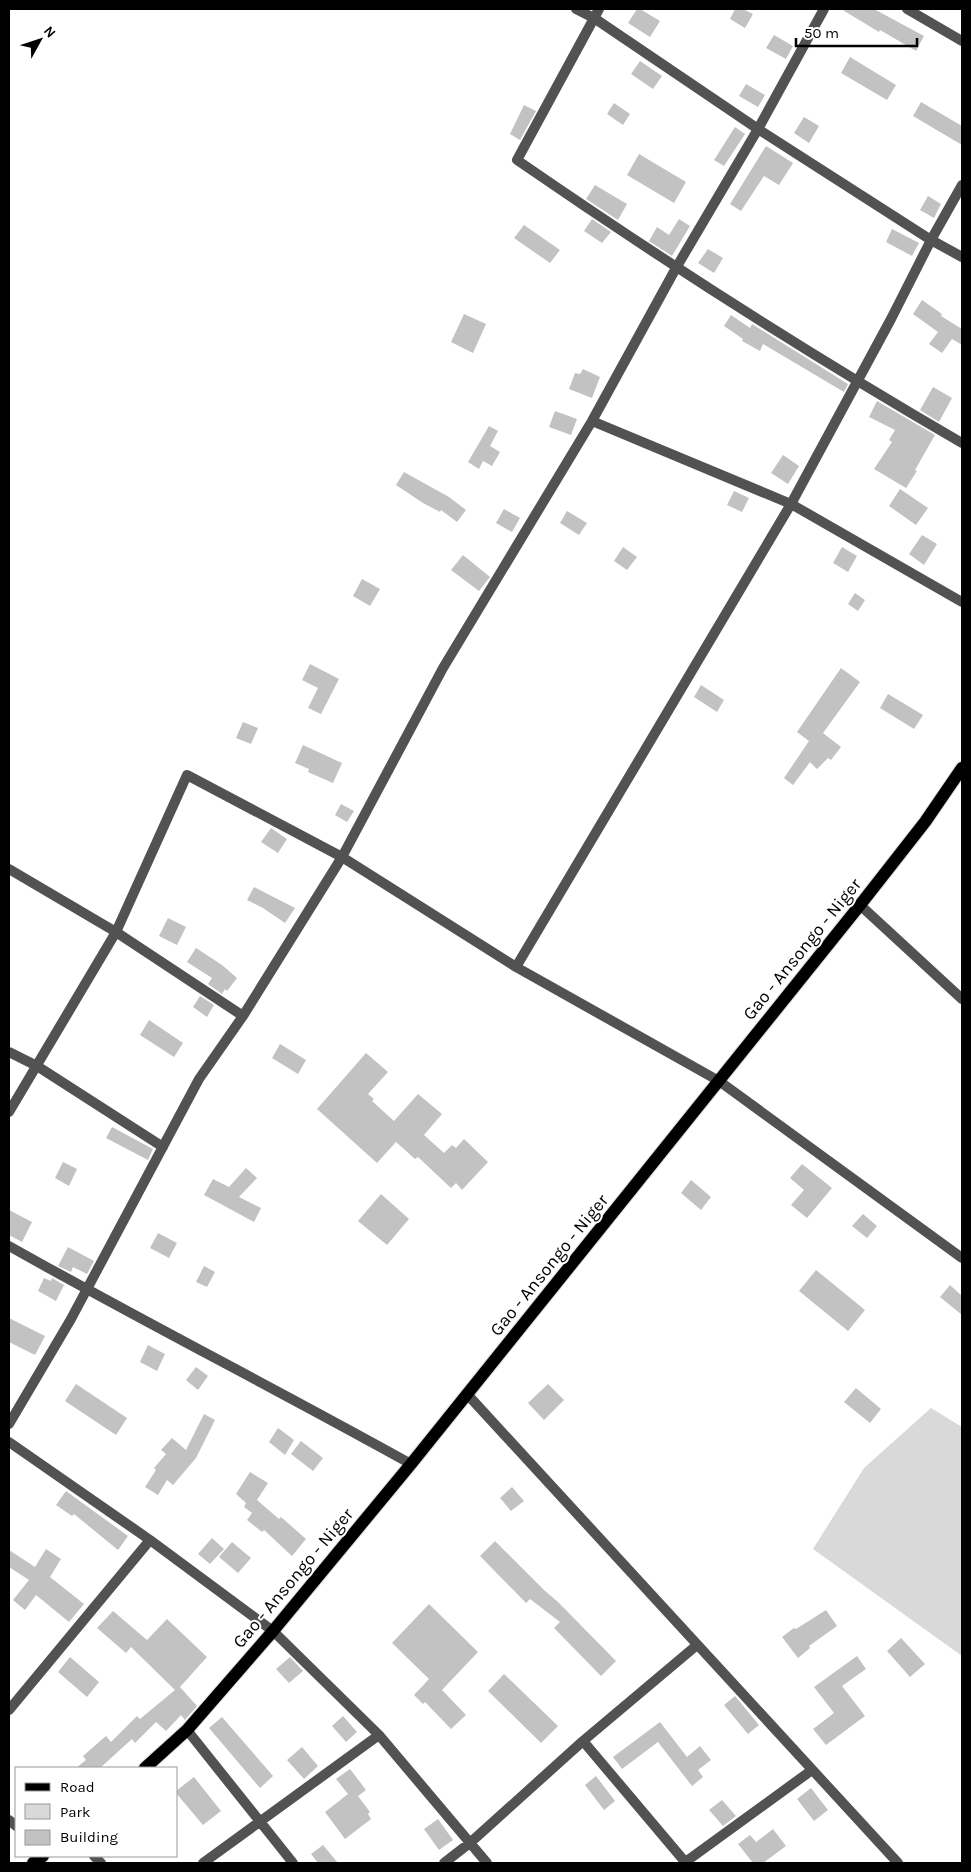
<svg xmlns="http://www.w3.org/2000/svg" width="971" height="1872" viewBox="0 0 971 1872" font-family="Karla,sans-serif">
	<rect width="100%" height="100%" fill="#fff"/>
	<path fill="#d9d9d9" d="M931 1408 962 1427V1656L813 1549 864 1468Z"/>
	<path fill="#c2c2c2" d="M637 9H640L660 21 650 37 628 23Z
		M735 9H743L753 14 745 28 730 19Z
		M841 9H874L924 36 916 51 880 30 879 32Z
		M774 35 793 46 786 59 766 48Z
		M850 57 896 85 887 100 841 73Z
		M640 61 662 76 653 89 631 74Z
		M746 84 765 95 758 107 739 96Z
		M921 102 962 126V145L913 116Z
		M614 103 630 114 623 125 607 114Z
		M524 105 536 111 520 140 510 134Z
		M804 117 819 126 809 143 794 133Z
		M735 127 745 134 724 166 714 160Z
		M766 146 793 163 779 185 764 176 741 211 730 204Z
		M639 154 686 182 674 203 627 175Z
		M595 185 627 204 618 220 586 199Z
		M928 196 941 204 934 218 920 210Z
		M592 219 611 232 602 243 584 231Z
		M679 219 690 226 672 256 649 241 657 227 669 235Z
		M524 225 560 250 550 263 514 238Z
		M892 229 919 243 912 256 886 242Z
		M708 249 723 258 714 273 698 263Z
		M922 300 942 314 941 316 962 329V345L952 339 942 353 929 344 938 332 913 314Z
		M464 314 486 324 473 353 451 342Z
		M731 315 750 328 752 324 848 384 844 392 763 344 760 351 742 341 743 339 724 326Z
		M583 369 600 377 592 398 569 389 575 373 580 374Z
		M933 387 952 398 939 422 920 410Z
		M877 401 935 435 915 470 917 471 906 488 874 469 892 442 889 440 895 430 869 417Z
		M555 411 577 419 571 435 549 427Z
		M489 426 498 431 490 446 500 452 492 466 483 461 479 469 468 462Z
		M783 455 799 466 788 484 771 473Z
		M404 472 449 497 466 510 457 522 441 510 440 512 423 503 396 485Z
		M900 489 928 508 916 525 889 506Z
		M734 491 749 498 742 512 727 505Z
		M504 509 520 518 512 532 496 523Z
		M567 511 587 523 579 535 560 523Z
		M922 535 937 544 924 565 909 554Z
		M623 547 637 557 627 570 614 561Z
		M842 547 857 556 848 572 833 563Z
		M463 555 490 577 479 591 451 570Z
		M362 579 380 589 370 606 353 596Z
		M855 593 865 600 858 611 848 604Z
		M310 664 339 679 321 714 308 708 318 688 302 680Z
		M841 668 860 682 823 733 841 747 831 760 828 758 817 769 810 762 793 785 784 778 809 741 797 732Z
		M701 685 724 700 717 712 694 697Z
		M888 694 923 715 914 729 880 708Z
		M243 722 258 728 251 744 236 738Z
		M303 745 342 763 333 783 308 772 309 769 295 763Z
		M341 804 354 811 347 822 335 815Z
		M271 828 287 839 278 853 261 842Z
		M254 887 295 908 285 923 263 908 247 900Z
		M168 918 186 927 177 945 159 936Z
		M196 948 222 965 237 978 227 991 225 989 222 994 208 984 212 978 187 962Z
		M200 996 214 1005 207 1017 193 1007Z
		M149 1020 183 1043 174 1057 140 1035Z
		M280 1044 306 1060 298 1074 272 1058Z
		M366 1053 388 1072 368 1094 374 1099 372 1101 394 1121 418 1094 442 1114 424 1135 444 1153 452 1145 456 1148 464 1139 488 1162 462 1190 456 1183 451 1188 418 1157 415 1159 396 1142 377 1163 317 1109Z
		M112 1127 153 1149 148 1160 106 1138Z
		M63 1162 77 1169 69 1186 55 1178Z
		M802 1164 832 1188 807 1218 791 1205 804 1190 790 1178Z
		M246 1168 257 1178 239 1197 261 1208 254 1222 204 1195 213 1179 229 1187Z
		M691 1180 711 1197 701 1210 681 1193Z
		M381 1194 409 1219 387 1245 358 1221Z
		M9 1210 32 1222 22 1242 9 1235Z
		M863 1214 877 1226 867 1238 852 1226Z
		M158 1233 177 1243 169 1258 150 1248Z
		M68 1247 94 1261 87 1274 73 1267 71 1272 58 1266Z
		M204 1266 215 1272 207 1287 196 1282Z
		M816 1270 865 1310 848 1331 799 1291Z
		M44 1278 51 1281 52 1278 64 1285 56 1301 38 1291Z
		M950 1285 962 1296V1315L940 1297Z
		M9 1318 45 1336 35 1355 9 1342Z
		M148 1345 165 1354 157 1371 140 1362Z
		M196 1367 208 1376 198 1390 186 1380Z
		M76 1384 127 1418 116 1435 65 1401Z
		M548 1384 564 1400 544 1420 528 1403Z
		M856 1388 881 1409 870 1423 844 1402Z
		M204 1414 215 1420 196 1458 173 1485 167 1480 158 1495 145 1487 156 1470 154 1468 166 1454 161 1450 172 1438 186 1450Z
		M278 1428 294 1440 285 1455 269 1442Z
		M301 1441 323 1458 313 1471 291 1454Z
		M250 1472 268 1483 257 1500 279 1519 281 1517 306 1539 292 1556 264 1530 262 1532 247 1520 252 1513 244 1507 246 1503 236 1494Z
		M512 1487 524 1501 511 1511 500 1498Z
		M66 1491 128 1536 118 1550 74 1514 72 1516 56 1505Z
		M212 1538 224 1549 210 1564 198 1554Z
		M495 1541 544 1590 558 1602 616 1661 601 1676 554 1628 560 1622 530 1599 526 1603 480 1556Z
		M232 1542 251 1558 238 1573 219 1557Z
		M46 1549 61 1559 50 1577 84 1604 69 1622 36 1595 25 1610 13 1600 29 1580 9 1567V1550L35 1567Z
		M429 1604 478 1652 442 1690 466 1715 451 1729 425 1702 423 1704 414 1695 429 1679 392 1643Z
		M826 1610 837 1626 809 1646 810 1648 798 1658 782 1637 794 1628 796 1629Z
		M113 1611 147 1640 167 1619 207 1657 180 1687 197 1706 185 1720 181 1715 166 1731 156 1722 135 1743 132 1739 100 1768H76L86 1760 83 1756 106 1736 111 1742 137 1716 140 1719 175 1690 131 1647 126 1653 97 1628Z
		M901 1638 925 1664 910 1677 887 1651Z
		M857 1656 866 1669 842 1686 865 1716 826 1745 813 1729 834 1713 814 1687Z
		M70 1657 99 1682 87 1697 58 1672Z
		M290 1657 303 1671 289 1683 276 1669Z
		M504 1674 558 1726 541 1743 488 1691Z
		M735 1696 759 1725 748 1734 724 1705Z
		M343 1716 357 1732 346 1742 332 1726Z
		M222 1717 273 1776 260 1788 209 1728Z
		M660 1722 687 1757 700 1746 711 1760 698 1770 703 1777 692 1786 658 1742 622 1769 613 1757Z
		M302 1747 318 1766 304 1779 287 1760Z
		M350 1769 366 1790 358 1796 370 1812 368 1814 371 1819 345 1839 325 1812 348 1794 336 1779Z
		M596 1776 615 1801 604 1810 585 1785Z
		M194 1777 221 1811 203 1825 176 1793V1791Z
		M811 1788 828 1810 814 1821 797 1799Z
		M722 1800 736 1816 723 1826 709 1810Z
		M438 1819 453 1840 439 1850 424 1829Z
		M773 1829 786 1846 763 1863H753L738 1844 750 1835 756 1842Z
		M323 1845 338 1863H318L311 1854Z"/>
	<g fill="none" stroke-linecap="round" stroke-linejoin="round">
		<defs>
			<path id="primary" d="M145 1768 187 1730 273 1631 411 1464 860 905 925 822 962 768
				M33 1863 43 1856"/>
		</defs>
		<use href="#primary" stroke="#dbdbdb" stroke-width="14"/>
		<path stroke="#525252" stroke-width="10" d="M576 9 594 18 758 129 931 240 962 257
			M599 9 517 160C662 260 810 355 962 443
			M907 9 962 41
			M592 421 791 504 962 602
			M9 869 116 932 243 1016
			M860 905 962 999
			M516 967 791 504 891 319 931 240 962 185
			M9 1052 37 1066 163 1147
			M9 1112 116 932 187 775 342 857 516 967 719 1081 962 1258
			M9 1246C142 1321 278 1390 411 1464
			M467 1394 898 1863
			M9 1424 71 1319 199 1079 243 1016 342 857 443 668 592 421 676 268 758 129 824 9
			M9 1442 150 1540 273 1631 379 1735 487 1863
			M9 1710 150 1540
			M187 1730 293 1863
			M583 1741 686 1863
			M9 1820 16 1826
			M94 1856 101 1863
			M203 1863 379 1735
			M444 1863 471 1842 583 1741 697 1645
			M684 1863 812 1770"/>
		<use href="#primary" stroke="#000" stroke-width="12"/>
	</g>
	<g text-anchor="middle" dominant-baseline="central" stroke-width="4" stroke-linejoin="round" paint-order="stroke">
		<g font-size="18" fill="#000" stroke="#fff">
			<text transform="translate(802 949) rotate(-51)">Gao - Ansongo - Niger</text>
			<text transform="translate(549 1265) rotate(-51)">Gao - Ansongo - Niger</text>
			<text transform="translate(293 1578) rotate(-50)">Gao - Ansongo - Niger</text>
		</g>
	</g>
	<rect width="971" height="1872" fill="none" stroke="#000000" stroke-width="20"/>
	<rect x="15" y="1767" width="162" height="90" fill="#ffffff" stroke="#999999"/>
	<rect x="25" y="1783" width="25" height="8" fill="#000000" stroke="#999999"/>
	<text x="60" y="1792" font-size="15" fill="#000000">Road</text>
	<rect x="25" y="1804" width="25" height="15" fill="#d9d9d9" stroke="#999999"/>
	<text x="60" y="1817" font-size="15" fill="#000000">Park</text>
	<rect x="25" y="1830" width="25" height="15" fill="#c2c2c2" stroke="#999999"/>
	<text x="60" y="1842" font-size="15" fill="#000000">Building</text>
	<g transform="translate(40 40) rotate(50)" stroke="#ffffff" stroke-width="4" paint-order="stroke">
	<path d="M0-4L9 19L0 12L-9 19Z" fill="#000000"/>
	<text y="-8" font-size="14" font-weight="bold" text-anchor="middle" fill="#000000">N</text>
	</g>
	<path d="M796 38v8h121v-8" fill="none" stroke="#000000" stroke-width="2.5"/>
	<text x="804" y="38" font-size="15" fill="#000000" stroke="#ffffff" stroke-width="4" paint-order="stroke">50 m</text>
</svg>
